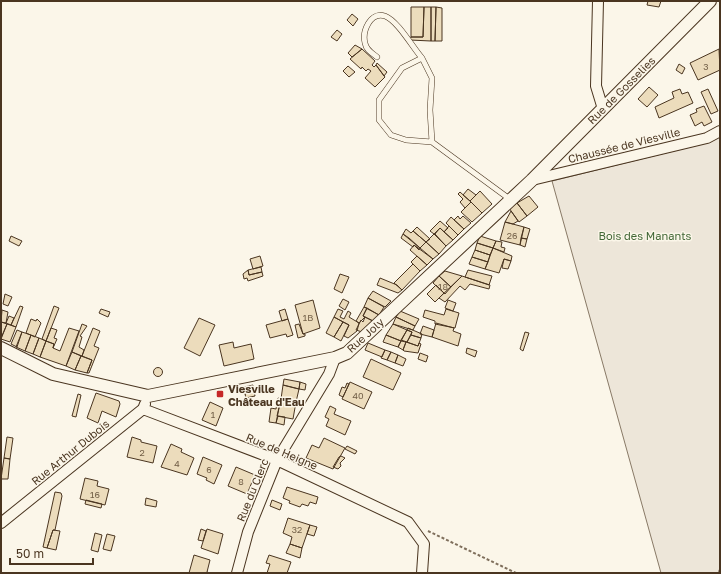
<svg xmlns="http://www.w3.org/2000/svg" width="721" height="574" viewBox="0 0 721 574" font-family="'Golos Text',sans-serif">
	<rect width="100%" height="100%" fill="#fbf6e9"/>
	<path fill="#ede6d9" stroke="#887966" d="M720 136V573H661L552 181 702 144Z"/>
	<path fill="#ecdcbc" stroke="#4a3520" d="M648 1H661L659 7 647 5Z
		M411 7H424L423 37H411Z
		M424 7H431V41L410 40 411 37H423Z
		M431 7H436L435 41H431Z
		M436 7 442 8V41H435Z
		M352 14 358 19 353 26 347 20Z
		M337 30 342 34 337 41 331 37Z
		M355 45 362 49 352 57 348 53Z
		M362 49 375 61 372 65 374 67 376 65 385 77 375 87 365 78 371 71 368 69 366 71 362 67 361 69 350 59Z
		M719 49 720 70 698 80 690 63Z
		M377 63 387 72 384 76 376 65Z
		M679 64 685 68 682 74 676 70Z
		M348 66 355 72 349 77 343 71Z
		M649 87 658 95 647 107 638 99Z
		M680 89 682 94 688 92 693 103 659 118 655 107 674 98 672 92Z
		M708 89 718 111 711 114 701 92Z
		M704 106 712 122 704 126 702 122 695 126 690 115 697 112 696 109Z
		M468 189 476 195 470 201 463 195Z
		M480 191 492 204 482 213 470 201Z
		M460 192 471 202 465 208 460 202 463 199 458 194Z
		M529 196 538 207 527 216 517 203Z
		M471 202 482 213 472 222 461 212Z
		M517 203 527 216 519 222 509 208Z
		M511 211 518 221 513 224 505 222Z
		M458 216 460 219 463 216 471 223 464 229 454 220Z
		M451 217 464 229 458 235 446 223Z
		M440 221 448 228 444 232 440 228 434 234 430 231Z
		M505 222 524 227 520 245 500 240Z
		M449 226 458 235 453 240 444 232Z
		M417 227 430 239 426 242 413 231Z
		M524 227 530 229 527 239 521 238Z
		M440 228 453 240 446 246 435 234Z
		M406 229 411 233 413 231 426 242 420 248 403 234Z
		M403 234 409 238 420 248 419 250 414 245 413 247 401 238Z
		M434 234 446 246 439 254 426 242Z
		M11 236 22 241 19 246 9 241Z
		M480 236 496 241 493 248 477 243Z
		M521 238 527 239 525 247 520 245Z
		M496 241 502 242 501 247 505 248 504 252 493 248Z
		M426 242 439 254 433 259 420 248Z
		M477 243 493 248 490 255 475 250Z
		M414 245 433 259 427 265 410 250Z
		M493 248 512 256 511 261 504 259 499 273 485 269Z
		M475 250 490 255 488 262 472 257Z
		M260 256 263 266 253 269 250 259Z
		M417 256 427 265 420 271 411 262Z
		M472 257 488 262 485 269 469 264Z
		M504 259 511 261 508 269 502 268Z
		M413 264 420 271 402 290 394 283Z
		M261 267 262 272 249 275 248 270Z
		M248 270 249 275 262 272 263 276 248 281 247 278 244 279 243 274Z
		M468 270 492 276 489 285 465 277Z
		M445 271 462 276 451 287 439 276Z
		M340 274 349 277 342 293 334 289Z
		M439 276 451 287 445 294 433 283Z
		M462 276 490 285 489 289 470 284 465 290 460 286 445 302 439 298Z
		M380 278 397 285 402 290 398 293 377 285Z
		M436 285 444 293 435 302 427 294Z
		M373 291 391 301 385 307 368 298Z
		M5 294 12 297 8 306 3 304Z
		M368 298 384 307 379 315 364 307Z
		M343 299 349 302 345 310 339 306Z
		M313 300 320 328 303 334 295 305Z
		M448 300 456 303 453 311 445 308Z
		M20 306 23 307 16 327 11 325Z
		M54 306 59 308 46 341 42 339Z
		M364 307 367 308 363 316 365 317 359 323 356 321Z
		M367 308 379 315 373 321 363 316Z
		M101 309 110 312 108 317 99 313Z
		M285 309 288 319 282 321 279 311Z
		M338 309 343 311 340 317 344 319 348 311 351 313 349 317 359 323 357 331 348 338 344 336 349 325 334 317Z
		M446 309 459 313 455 328 435 324V321L423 317 425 310 444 315Z
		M2 310 8 312 6 323 1 322Z
		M400 311 419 319 415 326 396 317Z
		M9 316 14 318 11 325 6 323Z
		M334 317 343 322 334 337 326 333Z
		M365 317 373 321 362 332 356 330 361 320 363 322Z
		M396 317 415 326 413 330 393 324Z
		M199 318 215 325 200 356 184 348Z
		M31 319 36 321 37 319 41 323 35 337 26 333Z
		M288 319 293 335 287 337 286 334 270 338 266 325Z
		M1 322 7 324 1 338Z
		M343 322 349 325 341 341 334 337Z
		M436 323 454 328 453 331 461 334 458 346 432 337Z
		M7 324 16 327 10 342 1 339Z
		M82 324 87 326 80 336 82 337 79 347 84 350 82 356 72 352Z
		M299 324 303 334H305V336L298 338 295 325Z
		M393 324 407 330 401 341 386 335Z
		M423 326 434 330 432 337 420 334Z
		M51 328 57 330 54 338 57 339 53 348 54 344 46 341Z
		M69 328 79 331 66 366 40 357 46 341 54 344 53 348 60 351Z
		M93 328 100 331 94 346 99 348 89 373H87L92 360 82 356Z
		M408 328 422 334 421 338 411 335 412 332 407 330Z
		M17 330 22 332 17 347 11 344Z
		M407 330 412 332 407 342 401 340Z
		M22 332 31 335 25 351 16 347Z
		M525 332 529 333 523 351 520 349Z
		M31 335 39 338 33 354 25 351Z
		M386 335 401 341 398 347 383 342Z
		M411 335 421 338 418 346 407 342Z
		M39 338 46 341 40 357 33 354Z
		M401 341 406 342 403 350 398 347Z
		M233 342 234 348 251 344 254 359 224 366 219 345Z
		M406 342 418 346 419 343 421 344 418 353 404 351 403 350Z
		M368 343 385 350 382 357 365 350Z
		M467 348 477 351 475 357 466 353Z
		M385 350 391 352 387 360 381 358Z
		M72 352 81 356 75 370 66 366Z
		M391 352 398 355 395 363 387 360Z
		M420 353 428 356 426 362 418 359Z
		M398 355 406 359 403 366 395 363Z
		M81 356 92 360 87 373 75 370Z
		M371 359 401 373 393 390 363 377Z
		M153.5 372a4.5 4.5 0 1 1 9 0a4.5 4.5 0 1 1-9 0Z
		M284 379 300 382 299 389 283 385Z
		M300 382 306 384 305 390 299 389Z
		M350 382 372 392 364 409 342 399Z
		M347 383 349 384 343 397 339 395 342 387 345 388Z
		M253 385 254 391 245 394 244 387Z
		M283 385 299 389 296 402 281 399Z
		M254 391 255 396 246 398 245 394Z
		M96 393 119 401 120 404 116 417 102 411 98 423 87 418Z
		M78 394 81 395 76 417 72 416Z
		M278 398H281L276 423 269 422 271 408 276 409Z
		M281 399 296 402 293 419 277 416Z
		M210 402 223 408 216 426 202 420Z
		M330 406 336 409 334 414 351 421 345 435 326 426 329 419 325 417Z
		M278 416 285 417 284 425 276 423Z
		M7 437 13 438 10 459 4 458Z
		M132 437 141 440V442L157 446 153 463 127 457Z
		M324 438 345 448 333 469 306 458 312 445 319 448Z
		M171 444 182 449 181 452 194 458 187 475 161 467Z
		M347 446 357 451 355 454 345 449Z
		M341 456 345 458 340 463 341 466 338 469 333 467 339 457Z
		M203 457 222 465 214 484 206 480 207 478 197 474Z
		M4 458 10 459 8 479H1Z
		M236 467 255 475 247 494 228 486Z
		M85 478 98 481 97 486 109 489 105 505 80 499Z
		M287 487 318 497 316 504 310 502 308 506 302 504 300 507 289 503 290 501 283 498Z
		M55 492 61 493 62 496 55 530H53L47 548 43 547Z
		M146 498 157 501 156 507 145 505Z
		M86 500 102 504 101 508 85 504Z
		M272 500 282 504 280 510 270 506Z
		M288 518 310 525 302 548 290 544 292 537 283 533Z
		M310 525 317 527 314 536 307 534Z
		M201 529 206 531 203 541 198 540Z
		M207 529 223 534 218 554 201 548Z
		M53 530 60 531 56 550 47 548Z
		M95 533 102 535 98 552 91 550Z
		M107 534 115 536 111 551 103 549Z
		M290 544 302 548 300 558 286 553Z
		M194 555 210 560 207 572 210 573H189Z
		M269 555 291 562 287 573H267L270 564 266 563Z"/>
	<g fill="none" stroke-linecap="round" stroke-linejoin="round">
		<defs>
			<path id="service" d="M377 57C372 53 366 50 365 43 362 32 370 11 385 16 398 21 413 48 422 58
				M432 142 406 140 391 135 379 120V100L402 68 422 58 432 78 430 110 432 142 511 200"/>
			<path id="minor" d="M598 1 596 86 603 109
				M532 180 707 138 720 131
				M143 409 277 460 408 522 424 544 422 573
				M1 523 143 409 145 404
				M237 573 248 532 277 460 329 374 335 358"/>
			<path id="tertiary" d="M1 348 53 374 148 396 335 358 347 353 532 180 710 1"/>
		</defs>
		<use href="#service" stroke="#4a3520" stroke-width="6"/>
		<use href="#minor" stroke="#4a3520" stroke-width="12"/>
		<use href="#tertiary" stroke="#4a3520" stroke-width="14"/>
		<path stroke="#7f6f5c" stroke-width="2" stroke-dasharray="3 2" stroke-linecap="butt" d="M428 531 516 573
			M719 573 720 568"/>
		<use href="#service" stroke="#fbf6e9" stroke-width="5"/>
		<use href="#minor" stroke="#fbf6e9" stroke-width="10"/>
		<use href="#tertiary" stroke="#fbf6e9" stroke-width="12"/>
	</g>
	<rect fill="#c62828" stroke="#fbf6e9" stroke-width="1.5" x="216" y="390" width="8" height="8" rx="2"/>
	<g text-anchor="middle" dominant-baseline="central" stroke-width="3" stroke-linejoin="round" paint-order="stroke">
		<g font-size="9" fill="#725f47">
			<text x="706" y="66">3</text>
			<text x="512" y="235">26</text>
			<text x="443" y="286">18</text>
			<text x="308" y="317">1B</text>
			<text x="358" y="395">40</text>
			<text x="213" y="414">1</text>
			<text x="142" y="452">2</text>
			<text x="177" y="463">4</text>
			<text x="209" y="469">6</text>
			<text x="241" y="481">8</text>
			<text x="95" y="494">16</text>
			<text x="297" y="529">32</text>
		</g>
		<g font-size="11" fill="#4a3520" stroke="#fbf6e9">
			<text transform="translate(621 90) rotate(-45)">Rue de Gosselies</text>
			<text transform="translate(624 145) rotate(-14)">Chaussée de Viesville</text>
			<text transform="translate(365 335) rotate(-42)">Rue Joly</text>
			<text transform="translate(282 451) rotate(23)">Rue de Heigne</text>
			<text transform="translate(70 452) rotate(-39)">Rue Arthur Dubois</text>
			<text transform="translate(252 490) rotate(-68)">Rue du Clerc</text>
		</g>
		<g font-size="11" fill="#436837" stroke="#fbf6e9">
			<text x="645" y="235">Bois des Manants</text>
		</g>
		<g font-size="11" font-weight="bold" fill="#4a3520" stroke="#fbf6e9" text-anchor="start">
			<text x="228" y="388">Viesville<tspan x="228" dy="13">Château d'Eau</tspan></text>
		</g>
	</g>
	<rect width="721" height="574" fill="none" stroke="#4a3520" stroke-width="4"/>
	<path d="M10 558v6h83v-6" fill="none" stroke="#4a3520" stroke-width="2"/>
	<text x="16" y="558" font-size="12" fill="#4a3520" stroke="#fbf6e9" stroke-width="3" paint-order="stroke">50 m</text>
</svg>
